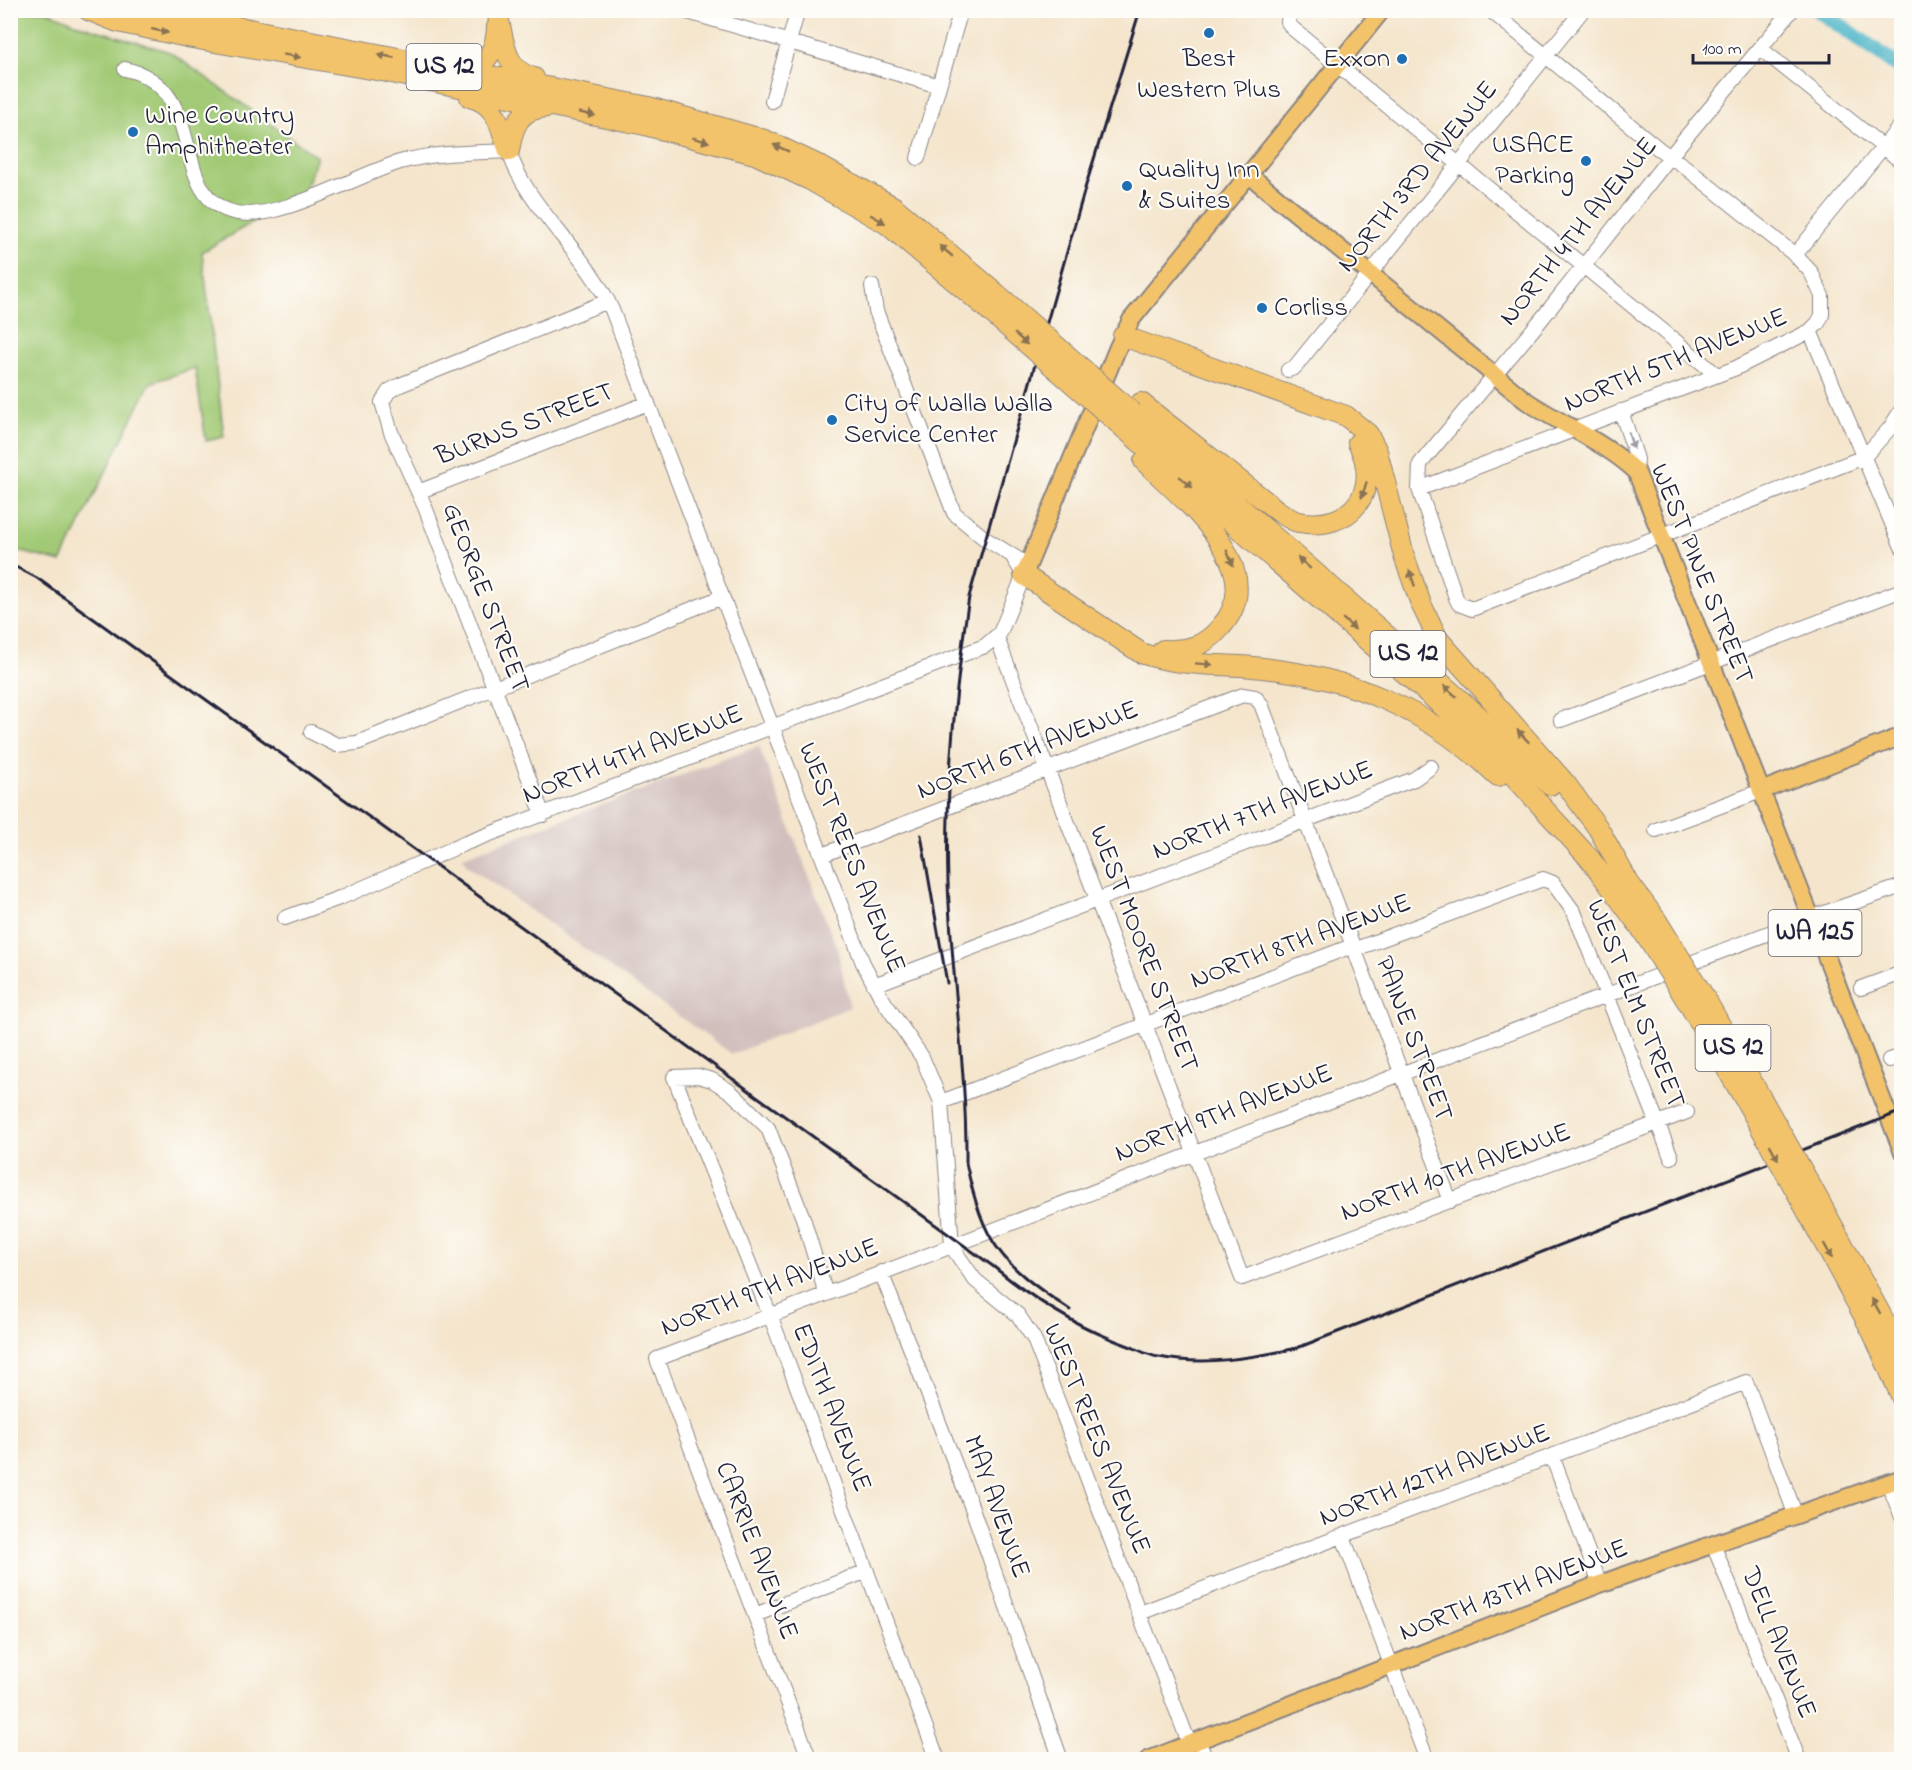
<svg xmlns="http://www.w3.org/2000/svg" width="1912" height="1770" viewBox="0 0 1912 1770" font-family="'Indie Flower',sans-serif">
	<rect width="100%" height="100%" fill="#fdfcf7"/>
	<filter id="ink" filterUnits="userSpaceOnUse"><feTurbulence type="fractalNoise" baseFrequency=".0167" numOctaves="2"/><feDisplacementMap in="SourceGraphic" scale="12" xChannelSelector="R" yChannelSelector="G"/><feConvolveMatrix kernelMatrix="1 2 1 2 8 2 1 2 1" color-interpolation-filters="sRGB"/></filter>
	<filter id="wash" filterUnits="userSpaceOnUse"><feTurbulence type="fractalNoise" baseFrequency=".008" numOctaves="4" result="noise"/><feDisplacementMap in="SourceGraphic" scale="24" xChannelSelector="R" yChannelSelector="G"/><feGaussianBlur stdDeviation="1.35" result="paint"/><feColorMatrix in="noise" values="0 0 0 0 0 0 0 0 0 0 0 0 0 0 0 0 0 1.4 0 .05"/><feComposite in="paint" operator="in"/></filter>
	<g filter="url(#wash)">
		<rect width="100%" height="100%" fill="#f4e5cc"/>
		<path fill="#d1bfbd" d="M759 746 837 949 850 1007 732 1054 467 865 463 857Z"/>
		<path fill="#a2ca76" stroke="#627658" stroke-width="1.5" d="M10 11H46L83 26 170 52 317 157 304 192 202 252 224 437 206 441 195 368 150 383 61 562 11 549Z"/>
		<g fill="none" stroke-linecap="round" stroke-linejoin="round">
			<path stroke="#49b4c7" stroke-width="16" d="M1818 10 1902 69"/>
		</g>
	</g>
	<g filter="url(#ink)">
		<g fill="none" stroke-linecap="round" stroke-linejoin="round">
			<defs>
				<path id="minor" d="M681 10 939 86
					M1290 10 1288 22 1292 28 1717 375
					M1792 10 1681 143 1540 321 1420 464 1419 489 1456 598 1459 604 1472 609 1864 457 1890 428 1902 409
					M1761 49 1902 162
					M125 69C212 88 165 199 237 213 278 221 357 175 400 162 436 152 472 153 509 151 525 206 587 253 612 310L863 963 881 997 922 1057 941 1102 952 1245 956 1253 975 1280 1018 1315 1034 1339 1189 1743
					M772 101 798 10
					M918 158 961 10
					M1795 255 1902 124
					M872 286 876 311 954 513 984 538 1021 561
					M1810 331 1902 547
					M1288 370 1294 368 1583 10
					M1621 411 1637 459 1636 471
					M1419 489 1736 368 1810 331 1818 323 1822 315V296L1811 272 1795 255 1684 166 1659 149 1490 10
					M418 492 648 403
					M997 638 1242 1278 1687 1112
					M1561 720 1902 590
					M311 732 337 745 357 743 722 597
					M543 815 425 507 391 432 382 402 389 391 400 385 608 301
					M1656 830 1761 791
					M822 855 1243 695 1255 697 1261 704 1450 1201
					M285 918 342 897 466 843 985 646 1000 633 1024 575 1014 559
					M874 985 1414 779 1431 767
					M1861 988 1902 973
					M1889 1060 1902 1056
					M941 1102 1344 949 1361 947 1543 879 1553 883 1574 912 1671 1157
					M881 1272 972 1508 1061 1760
					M826 1294 803 1218 768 1128 731 1092 712 1080 698 1076 674 1077 770 1315 938 1760
					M1552 1456 1600 1584
					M1888 1483 1902 1517
					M1343 1537 1427 1760
					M1713 1544 1799 1760
					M1140 1613 1746 1382 1796 1516
					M755 1615 867 1571
					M1198 1740 1206 1760
					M810 1760 657 1359 1795 923 1902 886"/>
				<path id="major" d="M1248 174 1525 400C1562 425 1603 441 1636 471L1902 1150
					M1024 575 1118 347 1131 320 1382 10
					M1761 791 1902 736
					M1148 1760 1600 1584 1902 1478"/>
				<path id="highway" d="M88 10 118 22 192 38 382 71 645 125 755 154 810 180 887 224 977 300
					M151 10 649 107 765 140 814 163 894 207 990 288
					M498 16C504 42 505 71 534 78
					M460 68C486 67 496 52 497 27
					M470 97C498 104 500 127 509 151
					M509 151C513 126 518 109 547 107
					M1123 336 1346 416 1368 434 1377 451 1404 556 1421 604 1438 639 1565 783 1598 828 1630 885
					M1141 403 1278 511C1284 515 1292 521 1299 522 1351 532 1383 490 1358 443
					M1133 413 1491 727 1550 785
					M1126 430 1479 738 1590 859 1641 928
					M1144 461C1183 500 1274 569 1220 628 1204 647 1187 651 1163 650
					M1024 575 1141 653C1176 666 1216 664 1253 667 1350 676 1428 709 1498 776
					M1623 875 1657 921
					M1705 998 1761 1098
					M1690 1006 1748 1105
					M1812 1188 1886 1324 1902 1359
					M1801 1200 1872 1331 1902 1398"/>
			</defs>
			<use href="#minor" stroke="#8b8484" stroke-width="16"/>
			<use href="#major" stroke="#8b8484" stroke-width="20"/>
			<use href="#highway" stroke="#8b8484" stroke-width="22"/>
			<use href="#minor" stroke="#fff" stroke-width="14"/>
			<use href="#major" stroke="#f2c36a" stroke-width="16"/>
			<use href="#highway" stroke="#f2c36a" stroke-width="20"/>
			<path stroke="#22223b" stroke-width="3" d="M10 564 37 578 994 1267C1035 1301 1079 1328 1129 1346 1139 1350 1149 1356 1159 1357 1205 1366 1252 1358 1297 1348L1902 1111
				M921 835 947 983
				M1070 1310C1000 1263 984 1245 966 1163 967 1069 951 975 948 882 945 787 955 690 969 597L1086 185 1140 10"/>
			<defs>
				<path id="highway-bridge" d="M990 288 1133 413
					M977 300 1126 430
					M1657 921 1705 998
					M1641 928 1690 1006
					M1761 1098 1812 1188
					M1748 1105 1801 1200"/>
			</defs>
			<use href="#highway-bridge" stroke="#8b8484" stroke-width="22" stroke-linecap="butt"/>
			<use href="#highway-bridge" stroke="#f2c36a" stroke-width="20"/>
		</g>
		<defs><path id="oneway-solid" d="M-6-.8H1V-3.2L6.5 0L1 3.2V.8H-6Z" transform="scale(1.5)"/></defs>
		<g fill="#8a7252">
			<use href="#oneway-solid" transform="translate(160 31) rotate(13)"/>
			<use href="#oneway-solid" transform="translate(292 56) rotate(10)"/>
			<use href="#oneway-solid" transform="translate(386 56) rotate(-169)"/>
			<use href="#oneway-solid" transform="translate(587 114) rotate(11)"/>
			<use href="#oneway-solid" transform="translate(701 140) rotate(15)"/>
			<use href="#oneway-solid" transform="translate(781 148) rotate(-156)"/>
			<use href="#oneway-solid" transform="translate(878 219) rotate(30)"/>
			<use href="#oneway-solid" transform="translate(946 251) rotate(-140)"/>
			<use href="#oneway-solid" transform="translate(1021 339) rotate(41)"/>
			<use href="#oneway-solid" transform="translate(1186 482) rotate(41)"/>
			<use href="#oneway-solid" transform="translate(1364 490) rotate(108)"/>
			<use href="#oneway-solid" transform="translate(1230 558) rotate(66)"/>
			<use href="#oneway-solid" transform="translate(1304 563) rotate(-139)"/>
			<use href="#oneway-solid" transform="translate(1412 578) rotate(-109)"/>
			<use href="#oneway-solid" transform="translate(1349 624) rotate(41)"/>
			<use href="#oneway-solid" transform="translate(1204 664) rotate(4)"/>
			<use href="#oneway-solid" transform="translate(1450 691) rotate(-139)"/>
			<use href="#oneway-solid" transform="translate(1523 736) rotate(-133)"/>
			<use href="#oneway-solid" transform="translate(1774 1152) rotate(61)"/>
			<use href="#oneway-solid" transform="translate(1828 1251) rotate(62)"/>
			<use href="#oneway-solid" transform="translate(1876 1306) rotate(-119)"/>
		</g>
		<use fill="#9c9ca7" href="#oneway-solid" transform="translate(1631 441) rotate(72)"/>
	</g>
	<g fill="#1f6fb2" stroke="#fdfcf7" stroke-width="2">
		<circle cx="1209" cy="33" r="6"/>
		<circle cx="1402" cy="59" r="6"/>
		<circle cx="133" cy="132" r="6"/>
		<circle cx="1586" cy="161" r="6"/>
		<circle cx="1127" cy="186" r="6"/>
		<circle cx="1262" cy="308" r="6"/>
		<circle cx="832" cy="420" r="6"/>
	</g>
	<g text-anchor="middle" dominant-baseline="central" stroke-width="4.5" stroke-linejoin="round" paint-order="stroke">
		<g fill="#fdfcf7" stroke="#646373" stroke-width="1.5">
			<rect x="406.5" y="44" width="75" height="46" rx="4.5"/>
			<rect x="1370.5" y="631" width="75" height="46" rx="4.5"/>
			<rect x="1768.5" y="910" width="93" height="46" rx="4.5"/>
			<rect x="1695.5" y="1025" width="75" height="46" rx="4.5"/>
		</g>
		<g font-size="26" font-weight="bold" fill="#22223b">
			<text x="444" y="67">US 12</text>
			<text x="1408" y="654">US 12</text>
			<text x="1815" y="933">WA 125</text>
			<text x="1733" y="1048">US 12</text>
		</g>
		<g font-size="27" fill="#22223b" stroke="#fdfcf7" text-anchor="start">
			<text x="1209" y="59" text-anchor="middle">Best<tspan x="1209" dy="31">Western Plus</tspan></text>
			<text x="1390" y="59" text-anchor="end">Exxon</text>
			<text x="145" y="116">Wine Country<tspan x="145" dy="31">Amphitheater</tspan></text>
			<text x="1574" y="145" text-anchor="end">USACE<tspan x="1574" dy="31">Parking</tspan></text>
			<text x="1139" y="170">Quality Inn<tspan x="1139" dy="31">&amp; Suites</tspan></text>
			<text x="1274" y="308">Corliss</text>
			<text x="844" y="404">City of Walla Walla<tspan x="844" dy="31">Service Center</tspan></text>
		</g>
		<g font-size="27" fill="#22223b" stroke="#fdfcf7">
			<text transform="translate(1418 177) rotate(-51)">NORTH 3RD AVENUE</text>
			<text transform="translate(1579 232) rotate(-51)">NORTH 4TH AVENUE</text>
			<text transform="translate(1676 361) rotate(-22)">NORTH 5TH AVENUE</text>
			<text transform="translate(525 425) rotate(-21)">BURNS STREET</text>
			<text transform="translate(1701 574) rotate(68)">WEST PINE STREET</text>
			<text transform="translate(485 598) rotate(69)">GEORGE STREET</text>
			<text transform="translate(1028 751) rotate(-21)">NORTH 6TH AVENUE</text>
			<text transform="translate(633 755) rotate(-21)">NORTH 4TH AVENUE</text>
			<text transform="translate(1263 811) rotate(-21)">NORTH 7TH AVENUE</text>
			<text transform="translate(851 858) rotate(68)">WEST REES AVENUE</text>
			<text transform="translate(1301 942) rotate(-20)">NORTH 8TH AVENUE</text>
			<text transform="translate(1143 949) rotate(69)">WEST MOORE STREET</text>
			<text transform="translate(1635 1004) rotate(68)">WEST ELM STREET</text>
			<text transform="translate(1413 1039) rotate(69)">PAINE STREET</text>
			<text transform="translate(1224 1114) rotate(-21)">NORTH 9TH AVENUE</text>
			<text transform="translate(1456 1173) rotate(-20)">NORTH 10TH AVENUE</text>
			<text transform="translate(770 1288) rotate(-21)">NORTH 9TH AVENUE</text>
			<text transform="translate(831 1408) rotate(69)">EDITH AVENUE</text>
			<text transform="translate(1096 1439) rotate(68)">WEST REES AVENUE</text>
			<text transform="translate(1435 1476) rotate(-21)">NORTH 12TH AVENUE</text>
			<text transform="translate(996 1507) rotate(70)">MAY AVENUE</text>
			<text transform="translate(756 1551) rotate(69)">CARRIE AVENUE</text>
			<text transform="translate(1514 1591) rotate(-21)">NORTH 13TH AVENUE</text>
			<text transform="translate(1778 1643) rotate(68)">DELL AVENUE</text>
		</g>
	</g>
	<rect width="1912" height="1770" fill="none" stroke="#fdfcf7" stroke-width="36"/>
	<path d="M1693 54v9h136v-9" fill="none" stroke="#22223b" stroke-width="3"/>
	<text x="1702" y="54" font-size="18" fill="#22223b" stroke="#fdfcf7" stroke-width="4.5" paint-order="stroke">100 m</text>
</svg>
